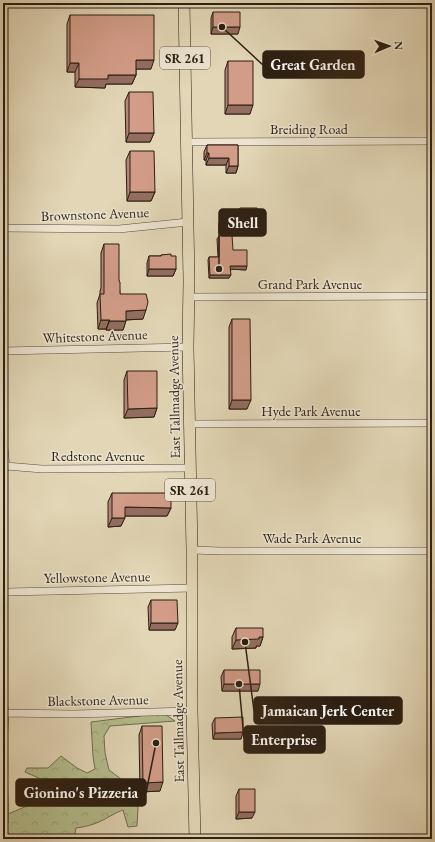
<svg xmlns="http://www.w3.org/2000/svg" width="435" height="842" viewBox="0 0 435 842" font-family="'EB Garamond',serif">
	<defs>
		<pattern id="forest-crowns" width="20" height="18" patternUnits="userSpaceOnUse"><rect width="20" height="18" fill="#b4bd8d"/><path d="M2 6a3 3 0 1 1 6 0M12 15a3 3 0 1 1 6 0" fill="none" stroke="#9ba279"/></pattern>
	</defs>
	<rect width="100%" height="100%" fill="#e2d6b6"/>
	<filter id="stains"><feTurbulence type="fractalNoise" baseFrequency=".005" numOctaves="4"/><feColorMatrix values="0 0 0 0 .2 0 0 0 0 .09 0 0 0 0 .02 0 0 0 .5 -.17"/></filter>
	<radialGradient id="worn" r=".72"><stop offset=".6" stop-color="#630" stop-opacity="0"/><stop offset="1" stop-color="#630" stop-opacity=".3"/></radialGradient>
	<path fill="url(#forest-crowns)" stroke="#706e50" d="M163 713 175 721 110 726 104 736 105 753 109 770 121 779 133 793 138 808 137 826 128 827 123 810C114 813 108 818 99 822 92 825 84 827 76 828L74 839H3V815L8 814 39 801V778L25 772 27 768H48L61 756 77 768 87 773 95 769 93 756 91 722Z"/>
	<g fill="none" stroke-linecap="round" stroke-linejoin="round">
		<defs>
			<path id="street" d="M187 142 432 141
				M3 207V227
				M3 228 119 229 188 222
				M188 297 432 296
				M3 351 188 347
				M190 424 432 423
				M3 439 6 466 3 473
				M6 466 42 469 190 468
				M192 550 221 551H432
				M3 595 7 592 192 588
				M3 698 5 713 3 752 5 821
				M3 713 73 714 192 711"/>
			<path id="primary" d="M184 3 189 281 188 347 192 550V711L195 839"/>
		</defs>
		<use href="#street" stroke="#594c3b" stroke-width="8"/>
		<use href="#primary" stroke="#2b1e12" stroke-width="12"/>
		<use href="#street" stroke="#ece4d0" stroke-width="7"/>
		<use href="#primary" stroke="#e2d6b6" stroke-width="11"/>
	</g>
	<path fill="#b58675" stroke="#2b1e12" d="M213 12 238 34H211V18Z
		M70 15 151 69H136V75L132 84H106L105 88 75 87V72H67V24Z
		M228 61 250 114H225V70Z
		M129 92 154 133 150 142H126L125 101Z
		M207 145H238V166L236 173H226V165H206V160H204V152Z
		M130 151 155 192 151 201H127L126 160Z
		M240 208 255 229H236V215L238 210H239Z
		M219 236 233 250 246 270 231 269 229 278H209L208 260 209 257H218L217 239Z
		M104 244 119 281 120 294 143 319 126 320 123 330H106V329H98L97 303 100 294V291L101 288V253Z
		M161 255 171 256 176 269 173 276H147V263L149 256H161Z
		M232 319 247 409H229V327Z
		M127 371 157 408 154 417 124 418V380Z
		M112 493 171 508 167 516H125L121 526 108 527V502Z
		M151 600 175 630H149L148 607Z
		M236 628 263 637 260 646H256V648L232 649V637Z
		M224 670 258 691H222L221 677Z
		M215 718 243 732 241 739H213L212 724Z
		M142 726 160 791 140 792 139 735Z
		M239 789 252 818 236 819V796Z"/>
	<path fill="#936d5f" stroke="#2b1e12" d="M213 27H240L238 34H211Z
		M136 60H154L151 69H132Z
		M70 63H79L75 72H67Z
		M108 75H136L132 84H106L105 88 75 87 79 79Z
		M228 105H253L250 114H225Z
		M129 133H154L150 142H126Z
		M207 153H209L206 160H204Z
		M209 158H229L226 165H206Z
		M229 166H238L236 173H226Z
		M130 192H155L151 201H127Z
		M238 224H257L255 229H236Z
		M230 266H247L246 270 229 269Z
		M149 269H176L173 276H147Z
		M210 275H231L229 278H209Z
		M146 310 143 319 122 320 126 311Z
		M101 320H110L106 329H98Z
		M109 321H126L123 330H106Z
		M232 400H251L247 409H229Z
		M157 408 154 417 124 418 128 409Z
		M125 507 171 508 167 516H121Z
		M112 518H125L121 526 108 527Z
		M151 623H178L175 630H149Z
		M259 637H263L260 646H256V648L232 649 236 640Z
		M224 684H260L258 691H222Z
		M243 732 241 739H213L215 733Z
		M163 782 160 791 140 792 143 783Z
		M239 812H255L252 818 236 819Z"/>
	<path fill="#d29c88" stroke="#2b1e12" d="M213 12H240V27H213Z
		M70 15H154V60H136V75H108V79H79V63H70Z
		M228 61H253V105H228Z
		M129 92H153L154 133H129Z
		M207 145H238V166H229V158H209V153H207Z
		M130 151H154L155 192H130Z
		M240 208H257V224H238V210H240Z
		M232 235 233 250H247V266H230L231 275H210L209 257H219V236Z
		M104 244H119V281L120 282V294H146L148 302 146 310 126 311V321H109L110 320H101L100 294H104Z
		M171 254V256H176V269H149V256H161V255Z
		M232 319H250L251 400H232Z
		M127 371H157V408L128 409Z
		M112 493H171V508L125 507V518H112Z
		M151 600H177L178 623H151Z
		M236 628H263V637H259V639L236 640Z
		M224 670H260V684H224Z
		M243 717V732L215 733V718Z
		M142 726H162L163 782 143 783Z
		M239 789H255V812H239Z
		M162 837H173V839H162Z
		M232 838H262V839H232Z"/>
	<g text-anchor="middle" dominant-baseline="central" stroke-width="3" stroke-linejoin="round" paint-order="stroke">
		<g fill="#ece4d0" stroke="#65594b" stroke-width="1">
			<rect x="160" y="47" width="50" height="22" rx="3"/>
			<rect x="165" y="479" width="50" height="22" rx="3"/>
		</g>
		<g font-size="13" font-weight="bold" fill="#2b1e12">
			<text x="185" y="58">SR 261</text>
			<text x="190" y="490">SR 261</text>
		</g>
		<g font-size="14" fill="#2b1e12" stroke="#ece4d0">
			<text x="309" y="129">Breiding Road</text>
			<text transform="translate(95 214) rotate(-2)">Brownstone Avenue</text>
			<text x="310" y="284">Grand Park Avenue</text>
			<text transform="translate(95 336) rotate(-2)">Whitestone Avenue</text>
			<text transform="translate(174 397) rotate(-91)">East Tallmadge Avenue</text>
			<text x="311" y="411">Hyde Park Avenue</text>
			<text x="98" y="456">Redstone Avenue</text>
			<text x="312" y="538">Wade Park Avenue</text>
			<text transform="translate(97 577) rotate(-1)">Yellowstone Avenue</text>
			<text transform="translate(98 700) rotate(-1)">Blackstone Avenue</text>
			<text transform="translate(178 721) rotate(-91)">East Tallmadge Avenue</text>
		</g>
	</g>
	<path fill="none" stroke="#2b1e12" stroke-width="1.5" d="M222 27L263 65M219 269L219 223M245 642L254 711M239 684L244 739M156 743L146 793"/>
	<g fill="#2b1e12" stroke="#ece4d0" stroke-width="1.5">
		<circle cx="222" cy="27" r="4"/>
		<circle cx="219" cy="269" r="4"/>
		<circle cx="245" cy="642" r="4"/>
		<circle cx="239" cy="684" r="4"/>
		<circle cx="156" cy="743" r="4"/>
	</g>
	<g fill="#2b1e12" stroke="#2b1e12" stroke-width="1.5">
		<rect x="263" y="51" width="101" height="27" rx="4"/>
		<rect x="219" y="209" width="47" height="27" rx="4"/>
		<rect x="254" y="697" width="148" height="27" rx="4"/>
		<rect x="244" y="726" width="81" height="27" rx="4"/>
		<rect x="16" y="779" width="130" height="27" rx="4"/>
	</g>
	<g font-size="15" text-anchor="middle" font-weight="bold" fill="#fff">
		<text x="313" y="70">Great Garden</text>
		<text x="243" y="228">Shell</text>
		<text x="328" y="716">Jamaican Jerk Center</text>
		<text x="284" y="745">Enterprise</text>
		<text x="81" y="798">Gionino's Pizzeria</text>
	</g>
	<rect width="435" height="842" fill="none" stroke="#e2d6b6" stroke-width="16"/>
	<rect x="4" y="4" width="427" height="834" fill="none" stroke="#2b1e12" stroke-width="2"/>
	<rect x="8" y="8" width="419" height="826" fill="none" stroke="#2b1e12"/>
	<g transform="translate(389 46) rotate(88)" stroke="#ece4d0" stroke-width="3" paint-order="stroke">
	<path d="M0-3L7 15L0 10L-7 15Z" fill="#2b1e12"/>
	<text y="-6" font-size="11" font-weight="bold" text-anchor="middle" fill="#2b1e12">N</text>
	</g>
	<rect width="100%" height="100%" filter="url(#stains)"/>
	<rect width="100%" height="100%" fill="url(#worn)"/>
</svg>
